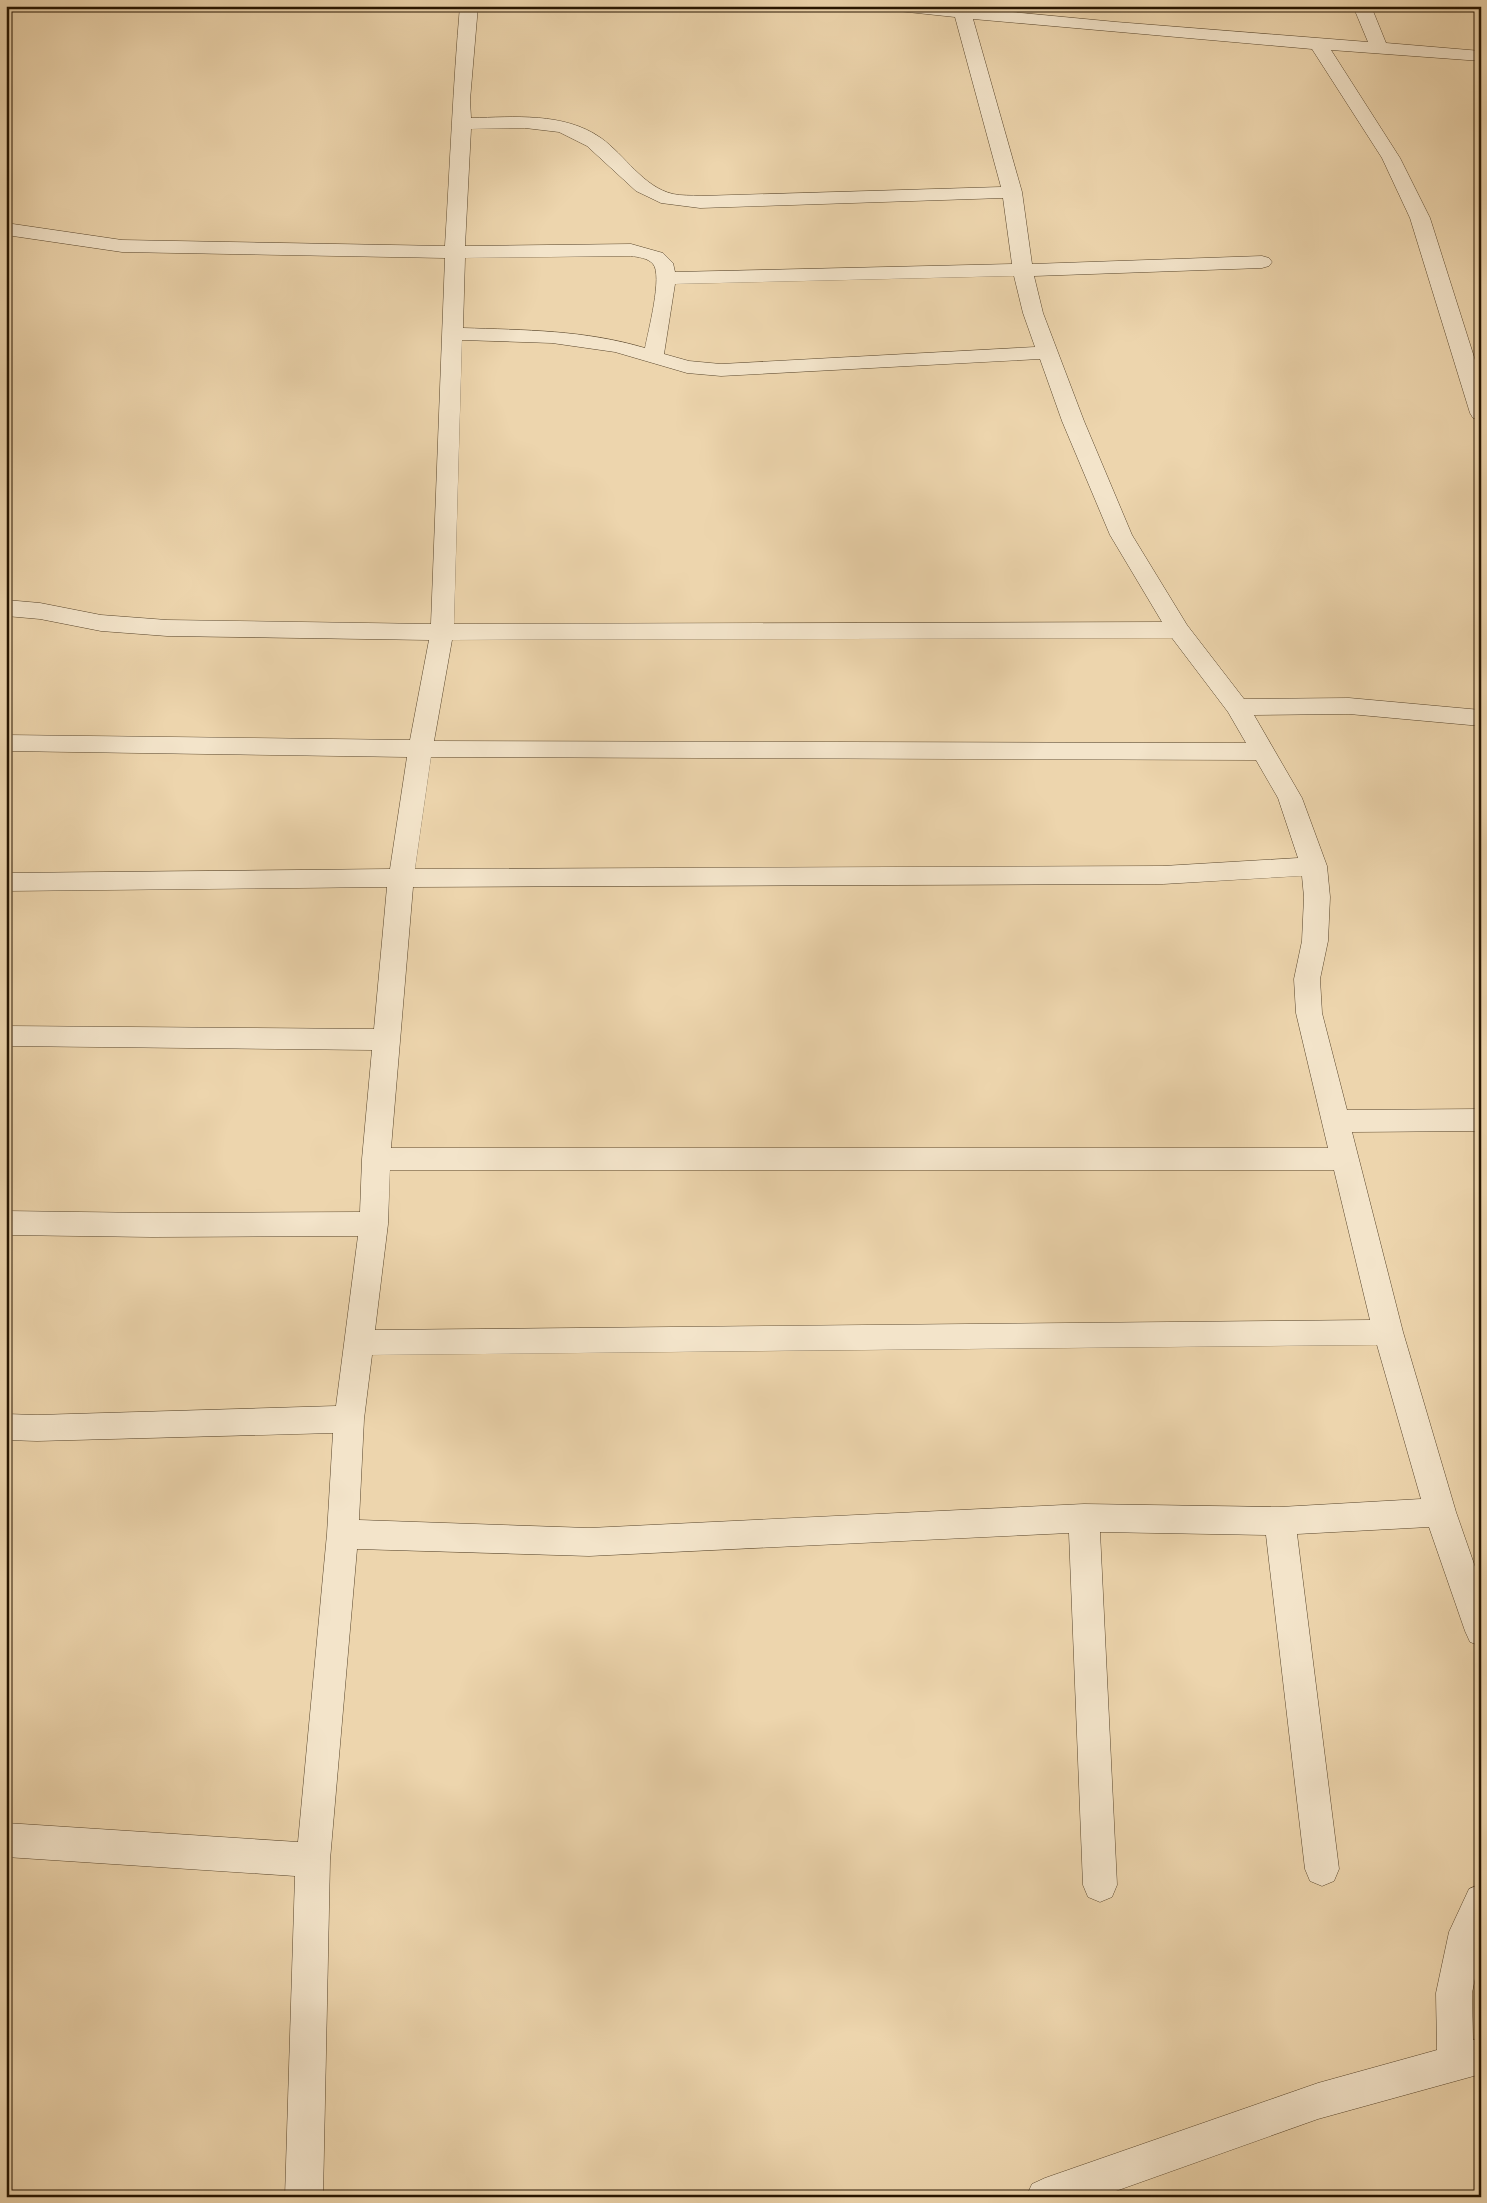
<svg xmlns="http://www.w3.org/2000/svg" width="1487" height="2203" viewBox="0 0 1487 2203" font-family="'IM FELL French Canon',serif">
	<rect width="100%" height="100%" fill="#edd5ad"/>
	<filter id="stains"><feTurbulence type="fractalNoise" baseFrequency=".004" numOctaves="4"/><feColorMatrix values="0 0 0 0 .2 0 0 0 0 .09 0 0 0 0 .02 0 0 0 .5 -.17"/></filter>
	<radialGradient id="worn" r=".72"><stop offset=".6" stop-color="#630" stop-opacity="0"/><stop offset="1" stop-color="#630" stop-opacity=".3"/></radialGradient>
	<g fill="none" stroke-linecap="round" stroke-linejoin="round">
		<defs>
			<path id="minor" d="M460 6H478L470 100 471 118C514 117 564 112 601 138 625 155 643 187 673 194 682 196 691 195 700 196L1001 187 955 17 898 11 892 10 889 6H949L1116 22 1368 42 1353 6H1371L1386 43 1481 51V61L1331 50 1400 158 1430 218 1481 379V419L1473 418 1470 413 1410 218 1382 158 1312 49 973 19 1022 192 1032 264 1262 256 1269 258 1272 262 1269 266 1262 268 1034 276 1043 313 1084 421 1132 535 1187 625 1244 699 1349 698 1481 710V726L1349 714 1254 715 1302 798 1327 866 1330 897 1328 941 1320 979 1322 1013 1347 1110 1481 1109V1131L1352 1132 1403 1332 1456 1512 1481 1584V1646L1470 1642 1465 1631 1429 1527 1297 1534 1339 1869 1334 1881 1322 1886 1310 1881 1305 1869 1266 1535 1100 1532 1117 1885 1112 1897 1100 1902 1088 1897 1083 1885 1069 1533 589 1556 357 1549 330 1860 323 2197H285L295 1876 6 1857V1823L298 1842 327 1534 333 1433 37 1441 6 1440V1414L37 1415 336 1406 358 1236 152 1237 6 1235V1211L152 1213 360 1212 362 1159 372 1050 6 1046V1026L374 1029 387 887 6 891V873L390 869 407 757 6 751V735L410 740 429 640 167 636 101 631 40 619 6 616V600L40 603 101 615 167 620 431 624 445 258 122 252 6 235V223L122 240 445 246C450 166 453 86 460 6ZM525 128 559 132 587 146 636 191 661 203 700 208 1003 198 1012 264 675 272 673 263 663 253 631 244 465 246 471 129ZM631 256C638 257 648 258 653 264 663 275 648 332 645 348 585 330 524 330 463 328L465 258ZM1014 276 1023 313 1035 347 721 364 689 361 664 354 675 284ZM462 340 552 343 615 352 687 373 721 376 1040 359 1062 421 1110 535 1162 622 454 624ZM1172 638 1228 712 1246 743 434 741 452 640ZM431 757 1256 760 1278 798 1298 858 1163 866 415 869ZM1302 876 1304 897 1302 941 1294 979 1296 1013 1328 1148H391L413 887 1163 884ZM390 1170H1334L1370 1320 375 1330 388 1224ZM1377 1345 1421 1499 1280 1507 1084 1504 589 1528 359 1520 364 1419 372 1355Z
				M1481 1884V1950L1472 1993 1473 2040 1481 2038V2074L1318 2119 1099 2197H1026L1032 2184 1045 2178 1318 2083 1437 2050 1436 1993 1449 1932 1469 1889Z"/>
		</defs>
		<use href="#minor" stroke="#58452b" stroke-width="1"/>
		<use href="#minor" fill="#f3e4ca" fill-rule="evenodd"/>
	</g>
	<rect width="1487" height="2203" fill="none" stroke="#edd5ad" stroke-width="25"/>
	<rect x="8" y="8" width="1472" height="2188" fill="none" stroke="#271500" stroke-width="2.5"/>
	<rect x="12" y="12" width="1462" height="2178" fill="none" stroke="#271500"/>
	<rect width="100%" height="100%" filter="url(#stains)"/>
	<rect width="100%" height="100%" fill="url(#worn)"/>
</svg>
